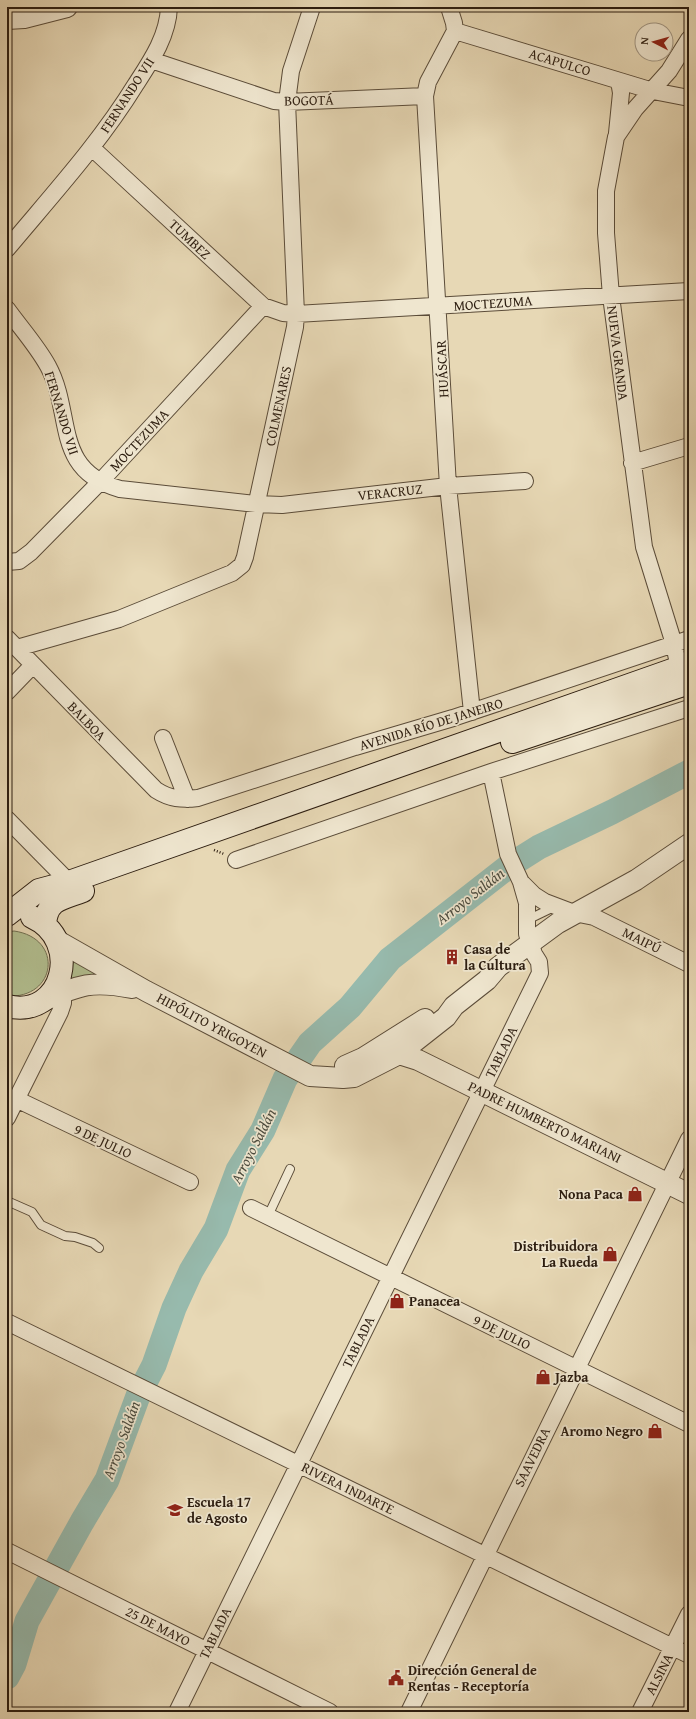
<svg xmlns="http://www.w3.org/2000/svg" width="696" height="1719" viewBox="0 0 696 1719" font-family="'Gentium Book Plus',serif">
	<rect width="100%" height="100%" fill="#e7d8b5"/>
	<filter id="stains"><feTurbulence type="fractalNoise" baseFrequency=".005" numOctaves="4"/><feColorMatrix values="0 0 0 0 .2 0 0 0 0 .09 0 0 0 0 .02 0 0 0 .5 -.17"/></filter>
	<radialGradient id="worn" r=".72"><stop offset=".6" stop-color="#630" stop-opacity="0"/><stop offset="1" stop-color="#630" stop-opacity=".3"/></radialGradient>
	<path fill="#b2bf90" stroke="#6f6e50" d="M14 931C64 938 57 999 7 996V932Z
		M72 959 99 975 70 981Z"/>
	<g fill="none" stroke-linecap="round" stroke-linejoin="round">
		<path stroke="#97baad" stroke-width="25" d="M7 1677 14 1664 27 1621 82 1522 107 1480 138 1396 154 1365 174 1308 191 1271 216 1229 238 1170 263 1130 285 1079 310 1043 350 1007 390 959 509 866 539 847 612 812 689 772"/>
		<defs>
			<path id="service" d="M527 920 554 907
				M7 1201 32 1212 41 1225 65 1236 75 1237 93 1243 99 1248
				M268 1216 290 1169"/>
			<path id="minor" d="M449 7 454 23 455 31 653 91 689 98
				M455 31 428 82 425 96 448 486 472 712
				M151 60 274 101 287 102 425 96
				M617 133 621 93 619 81
				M92 148 263 306 283 313 296 314 689 291
				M7 249C52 195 99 144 136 84 151 61 168 36 169 7
				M7 309C20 327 37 346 48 366 74 414 52 470 120 489L256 504 282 505 448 486 525 481
				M632 463 689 446
				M7 562 19 561 31 552 100 482 263 306
				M7 638 156 790C170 799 182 800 198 798L355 747 453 718 689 639
				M17 648 119 619 232 573 242 565 245 557 295 327 296 314 287 102 291 71 312 7
				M681 679 674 644 644 547 611 296 606 233V191L616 137 635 109 669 71 689 39
				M7 692 33 665
				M163 738 187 799
				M7 819 69 882
				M236 860 491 772 689 708
				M521 882 534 895 545 902 574 913 594 917 689 964
				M16 1099 190 1182
				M7 1118 60 1012 63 1003V982
				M251 1208 689 1424
				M7 1322 689 1655
				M7 1551 330 1712
				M177 1712 540 973 539 962 534 954 527 934V903L521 882 508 854 491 772
				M409 1712 689 1139
				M640 1712 689 1614"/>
			<path id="tertiary" d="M7 19 24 18 67 7
				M58 941 146 991 310 1076 343 1078 354 1077 399 1054 446 1017 454 1006 487 980 498 967 558 923 636 880 689 844
				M43 1001C80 985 91 980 132 988
				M399 1054 418 1060 689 1194
				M345 1066 363 1058 425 1019"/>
			<path id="secondary" d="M512 742 689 683
				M7 915 39 890 69 882 689 664
				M45 924C47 899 62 899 83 891
				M7 1006C64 1020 83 940 32 917"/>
		</defs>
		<use href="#service" stroke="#5b4c39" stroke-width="10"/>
		<use href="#minor" stroke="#5b4c39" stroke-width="18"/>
		<use href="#tertiary" stroke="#5b4c39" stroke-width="22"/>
		<use href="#secondary" stroke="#2c1d10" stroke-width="24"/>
		<path stroke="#2c1d10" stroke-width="2.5" stroke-dasharray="1 2" stroke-linecap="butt" d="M214 850 224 854"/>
		<use href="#service" stroke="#efe6cf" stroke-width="8"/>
		<use href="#minor" stroke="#efe6cf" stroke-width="16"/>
		<use href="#tertiary" stroke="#efe6cf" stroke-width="20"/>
		<use href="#secondary" stroke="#efe6cf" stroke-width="22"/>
	</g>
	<defs>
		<symbol id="building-bare" viewBox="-9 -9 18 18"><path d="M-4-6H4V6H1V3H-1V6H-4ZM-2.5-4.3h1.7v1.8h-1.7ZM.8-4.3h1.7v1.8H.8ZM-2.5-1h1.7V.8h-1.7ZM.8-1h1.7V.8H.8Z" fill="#8f2418" stroke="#efe6cf" stroke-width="2.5" paint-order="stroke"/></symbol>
		<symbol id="shop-bare" viewBox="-9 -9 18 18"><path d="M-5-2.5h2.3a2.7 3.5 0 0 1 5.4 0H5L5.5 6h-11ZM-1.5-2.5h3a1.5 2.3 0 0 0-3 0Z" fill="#8f2418" stroke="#efe6cf" stroke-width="2.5" paint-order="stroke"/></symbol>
		<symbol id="school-bare" viewBox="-9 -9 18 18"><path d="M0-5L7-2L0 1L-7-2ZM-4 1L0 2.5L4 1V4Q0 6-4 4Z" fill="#8f2418" stroke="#efe6cf" stroke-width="2.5" paint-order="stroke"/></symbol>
		<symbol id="civic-bare" viewBox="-9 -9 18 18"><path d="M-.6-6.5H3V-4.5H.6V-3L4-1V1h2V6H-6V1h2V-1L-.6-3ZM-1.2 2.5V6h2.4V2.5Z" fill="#8f2418" stroke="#efe6cf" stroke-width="2.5" paint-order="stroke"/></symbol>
	</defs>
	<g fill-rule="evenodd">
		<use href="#building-bare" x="441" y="946" width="22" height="22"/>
		<use href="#shop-bare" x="624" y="1183" width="22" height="22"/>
		<use href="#shop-bare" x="599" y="1243" width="22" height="22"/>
		<use href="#shop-bare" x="386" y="1290" width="22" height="22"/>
		<use href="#shop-bare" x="532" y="1366" width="22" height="22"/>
		<use href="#shop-bare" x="644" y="1420" width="22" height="22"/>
		<use href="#school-bare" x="164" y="1499" width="22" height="22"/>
		<use href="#civic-bare" x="385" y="1667" width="22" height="22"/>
	</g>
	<g text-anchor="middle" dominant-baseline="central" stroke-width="3.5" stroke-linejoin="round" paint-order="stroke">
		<g font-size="14" fill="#2c1d10" stroke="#efe6cf">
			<text transform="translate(560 62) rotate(17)">ACAPULCO</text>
			<text transform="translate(127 95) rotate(-57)">FERNANDO VII</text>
			<text transform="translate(309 100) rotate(-1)">BOGOTÁ</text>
			<text transform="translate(190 239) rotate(43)">TUMBEZ</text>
			<text transform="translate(493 303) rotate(-4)">MOCTEZUMA</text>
			<text transform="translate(618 353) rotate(83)">NUEVA GRANDA</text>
			<text transform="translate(442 369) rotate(-93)">HUÁSCAR</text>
			<text transform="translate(278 406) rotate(-78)">COLMENARES</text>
			<text transform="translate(62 413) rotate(73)">FERNANDO VII</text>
			<text transform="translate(139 440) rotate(-47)">MOCTEZUMA</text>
			<text transform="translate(390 492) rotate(-6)">VERACRUZ</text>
			<text transform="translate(87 721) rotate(46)">BALBOA</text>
			<text transform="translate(431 724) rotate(-17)">AVENIDA RÍO DE JANEIRO</text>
			<text transform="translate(642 940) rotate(26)">MAIPÚ</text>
			<text transform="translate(212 1025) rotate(28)">HIPÓLITO YRIGOYEN</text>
			<text transform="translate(501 1052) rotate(-64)">TABLADA</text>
			<text transform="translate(545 1122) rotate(26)">PADRE HUMBERTO MARIANI</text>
			<text transform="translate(103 1141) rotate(25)">9 DE JULIO</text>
			<text transform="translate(502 1332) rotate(26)">9 DE JULIO</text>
			<text transform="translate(358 1342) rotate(-64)">TABLADA</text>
			<text transform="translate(532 1457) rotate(-64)">SAAVEDRA</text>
			<text transform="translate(348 1488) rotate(26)">RIVERA INDARTE</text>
			<text transform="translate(158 1626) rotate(27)">25 DE MAYO</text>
			<text transform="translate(215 1633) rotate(-64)">TABLADA</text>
			<text transform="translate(659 1674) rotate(-63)">ALSINA</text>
		</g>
		<g font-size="14" font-weight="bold" fill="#2c1d10" stroke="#efe6cf" text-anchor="start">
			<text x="464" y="949">Casa de<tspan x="464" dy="16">la Cultura</tspan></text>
			<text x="623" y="1194" text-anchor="end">Nona Paca</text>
			<text x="598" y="1246" text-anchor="end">Distribuidora<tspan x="598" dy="16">La Rueda</tspan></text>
			<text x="409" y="1301">Panacea</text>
			<text x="555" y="1377">Jazba</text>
			<text x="643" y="1431" text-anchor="end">Aromo Negro</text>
			<text x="187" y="1502">Escuela 17<tspan x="187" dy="16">de Agosto</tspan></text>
			<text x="408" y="1670">Dirección General de<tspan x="408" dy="16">Rentas - Receptoría</tspan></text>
		</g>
		<g font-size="15" font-style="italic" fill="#4c4c3f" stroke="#efe6cf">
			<text transform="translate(470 896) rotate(-38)">Arroyo Saldán</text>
			<text transform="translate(253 1146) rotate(-63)">Arroyo Saldán</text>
			<text transform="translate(121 1440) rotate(-70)">Arroyo Saldán</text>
		</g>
	</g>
	<rect width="696" height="1719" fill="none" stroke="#e7d8b5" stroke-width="24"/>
	<rect x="8" y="8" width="680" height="1703" fill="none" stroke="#2c1d10" stroke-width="2"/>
	<rect x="12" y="12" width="672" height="1695" fill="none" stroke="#2c1d10"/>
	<g transform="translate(654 42) rotate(276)"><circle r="19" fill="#efe6cf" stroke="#a19683"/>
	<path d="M0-3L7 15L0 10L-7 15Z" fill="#8f2418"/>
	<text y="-6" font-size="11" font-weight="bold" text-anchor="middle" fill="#2c1d10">N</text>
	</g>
	<rect width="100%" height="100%" filter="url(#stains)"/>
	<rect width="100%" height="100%" fill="url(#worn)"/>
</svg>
